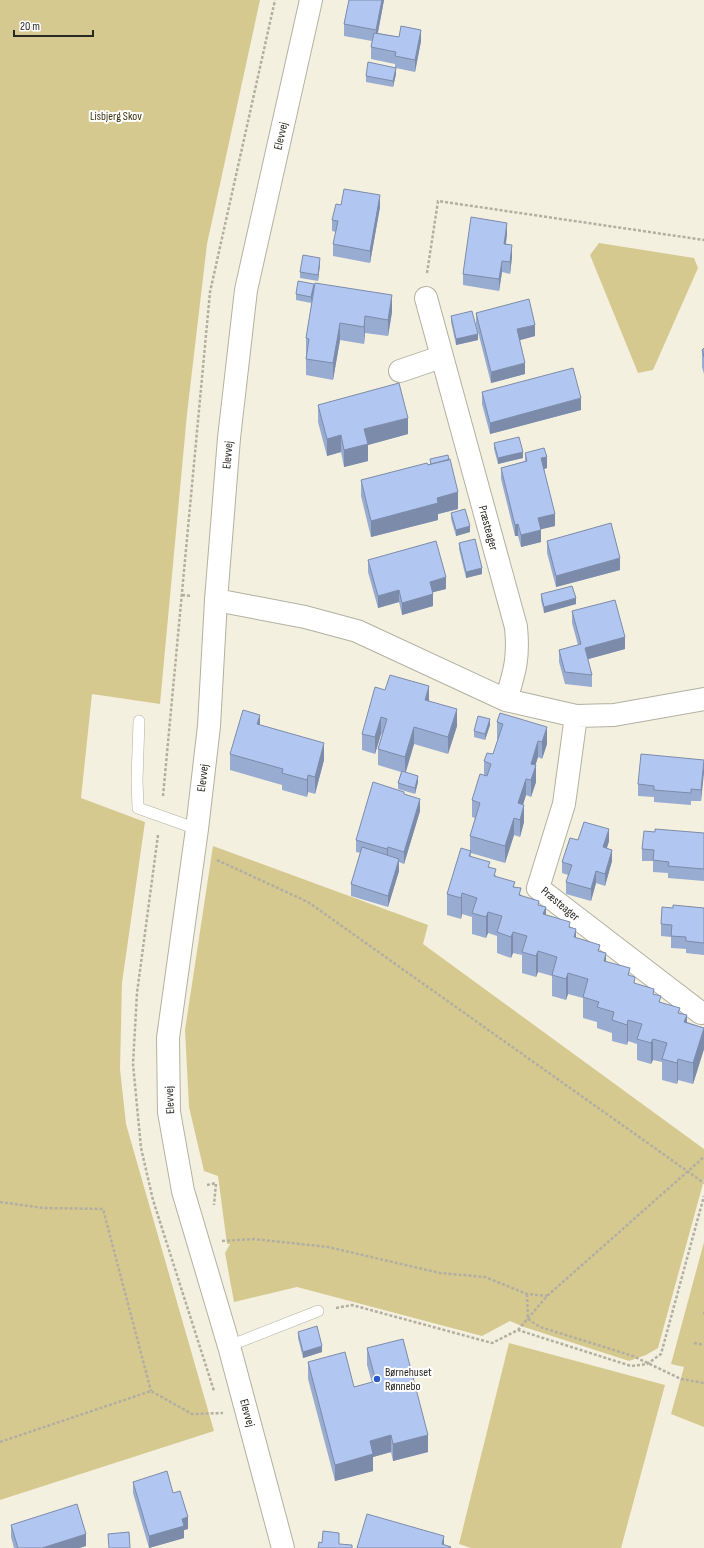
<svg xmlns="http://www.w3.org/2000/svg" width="704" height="1548" viewBox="0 0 704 1548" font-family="'Sofia Sans Condensed',sans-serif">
	<rect width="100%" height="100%" fill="#f4f0e0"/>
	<path fill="#d6c990" d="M0 0H260L207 244 187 414 160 704 92 694 81 798 145 822 122 983 120 1069 126 1124 214 1431 0 1500Z
		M599 243 694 258 698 268 653 370 638 373 590 255Z
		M213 846 428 925 423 944 704 1149V1180L658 1348 646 1355 629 1361 524 1327 510 1321 482 1336 297 1287 234 1302 225 1253 230 1244H227L218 1176 204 1171 189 1107 185 1030Z
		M704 1242V1427L671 1414 684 1367 671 1364Z
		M509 1343 665 1385 621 1548H471L459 1544Z"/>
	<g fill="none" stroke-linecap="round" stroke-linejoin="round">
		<defs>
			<path id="lane" d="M139 721 137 780 138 808 197 829
				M229 1346 318 1311"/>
			<path id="street" d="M426 298 516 627C519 657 515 671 506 700
				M400 371 441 357
				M216 600 305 617 357 631 506 700 576 716 614 715 704 699
				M576 716 564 804 538 888 701 1013"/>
			<path id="secondary" d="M283 1548 229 1346 183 1191 169 1112 168 1038 197 829 209 726 216 600 229 438 246 290 311 0"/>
		</defs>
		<use href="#lane" stroke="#b3b0a1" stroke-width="12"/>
		<use href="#street" stroke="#b3b0a1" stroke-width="24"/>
		<use href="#secondary" stroke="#b3b0a1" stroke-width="24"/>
		<path stroke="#b2afa2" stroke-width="2.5" stroke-dasharray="3 2" stroke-linecap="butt" d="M427 273 438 201 704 240
			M182 595 192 596
			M163 796 210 292 275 0
			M158 835 137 993 133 1064 141 1148 153 1200 214 1391
			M217 860 308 902 704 1183
			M207 1185 216 1183 214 1205
			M0 1202 44 1208 103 1209 151 1391
			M222 1241 254 1239 328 1247 440 1273 485 1277 527 1294 547 1296
			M527 1294 528 1319 540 1327 633 1356 681 1379 704 1383
			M336 1308 352 1305 492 1343 518 1330 631 1366 647 1364 661 1354 704 1196
			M703 1313H704
			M518 1330 547 1296 704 1157
			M694 1343 704 1345
			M0 1442 151 1391 192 1414 223 1413"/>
		<use href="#lane" stroke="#fff" stroke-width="11"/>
		<use href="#street" stroke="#fff" stroke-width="22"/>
		<use href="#secondary" stroke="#fff" stroke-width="22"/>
	</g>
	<path fill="#98abd0" d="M349 0H384L378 33 421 41 415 72 396 68V74L393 87 366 82V76L395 68V64L371 59V47L372 41 344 36V24Z
		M341 205 380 207 370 263 333 256V244L336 232 332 231V220Z
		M507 234 506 244 512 257 510 274 502 272 499 291 463 285V274Z
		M320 264 318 281 300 278V272Z
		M315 283 392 312 388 336 365 333 364 344 340 340 333 380 306 375V338Z
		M314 290 311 303 296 300V294Z
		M476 313 535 336 520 340 525 374 491 383 476 324Z
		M451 316 478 340 456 345 451 322Z
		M704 348V374L702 367V350Z
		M482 392 581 410 490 434 482 404Z
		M318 405 408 434 368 445V461L344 467 341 452 327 456 318 422Z
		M494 443 523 458 498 464 494 449Z
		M525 453 547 468 544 469 555 526 541 529V542L521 547 518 536H515L501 479V468L525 461Z
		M430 459 458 509 438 514V520L371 537 361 496V480L430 464Z
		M451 513 470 532 456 536 451 519Z
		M547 541 620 570 556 587 547 553Z
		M459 543 482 574 466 578 459 549Z
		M368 560 446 589 433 592V606L402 615 399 602 378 608 368 572Z
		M541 594 576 604 544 613 541 600Z
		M572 611 625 649 588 659 592 675V687L565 684 559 662V650L578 645 572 623Z
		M385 690 429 701 457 726 448 754 414 744 406 772 418 782 415 794 398 789V783L401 772 378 765V749L382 734H381L375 754 362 750V734Z
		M500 713 547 744 542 759 538 757 535 765 536 782 531 797 526 795 523 805 524 822 520 837 514 835 505 863 471 853V856L490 867 496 876 515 887 521 895 539 905 546 915 570 927 576 938 600 952 606 961 630 975 635 984 654 994 661 1003 680 1013 687 1022 704 1028V1049L693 1084 678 1080 677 1084 662 1080V1062L653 1060 651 1064 637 1060V1044L628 1041 627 1045 612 1041V1033L597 1028V1022L583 1018V998L568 994 566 1000 552 996V976L538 972 536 977 522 973V955L513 953 511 958 497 953V936L488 933 486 938 472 934V917L462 914 461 919 447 915V894L470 850V836L475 818 472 817V800L484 775V761L493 754 498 739H497V722Z
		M260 725 324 760 315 794 308 792 307 797 282 790V785L230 770V754Z
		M490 725 485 740 474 737V731Z
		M704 760 701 801H691V805L654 802V797L638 796V784Z
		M404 794 420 811 404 864 399 862V871L388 907 351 896V884L361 853 356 852V840Z
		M655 832 704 833V881L668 878V873L653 872V861H642V849Z
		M578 840 609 841 607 848 612 861 605 886 596 883 591 901 566 894V882L568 875 562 873V862Z
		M673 908H704V955L686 953V949L671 948V937L661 936V924Z
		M298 1332 322 1352 303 1358 298 1338Z
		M367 1348 428 1452 393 1461 391 1452 373 1457V1471L335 1481 308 1379V1362L354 1387 372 1383 367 1365Z
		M133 1482 173 1493 188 1529 184 1530V1538L149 1548 133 1493Z
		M11 1525 86 1546 79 1548H14L11 1537Z"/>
	<path fill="#7c8ba9" d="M382 0H384L376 42V30Z
		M421 30V41L415 72V60Z
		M396 68V74L393 87V81Z
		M380 195V207L370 263V251Z
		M507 223V234L504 255V244Z
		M512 245V257L510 274V262Z
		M320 258V264L318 281V275Z
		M502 261V272L499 291V279Z
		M314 284V290L311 303V297Z
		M392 295V312L388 336V320Z
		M365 316V333L364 344V327Z
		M340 323V340L333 380V363Z
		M535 325V336L517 341V329Z
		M478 334V340L456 345V339Z
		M525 363V374L491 383V372Z
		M581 398V410L490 434V423Z
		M408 418V434L368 445V461L344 467V450L364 429Z
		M341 435V452L327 456V439Z
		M523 452V458L498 464V458Z
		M547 457V468L541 470V458Z
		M458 492V509L438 514V520L371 537V521L437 498Z
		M555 514V526L538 530V518Z
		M518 524V536H515V525Z
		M470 526V532L456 536V530Z
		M541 530V542L521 547V535Z
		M620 558V570L556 587V576Z
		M482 568V574L466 578V572Z
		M446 577V589L430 593V582Z
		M399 590V602L378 608V596Z
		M433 594V606L402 615V603Z
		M576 598V604L544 613V607Z
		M625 637V649L585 660V648Z
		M429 686V703L425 700Z
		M457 709V726L448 754V737Z
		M260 715V732L257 724Z
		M381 717V734L375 754V737Z
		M490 719V725L485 740V734Z
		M414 727V744L405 774V757Z
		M547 727V744L542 759V742Z
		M538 741V757L531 780V764Z
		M324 743V760L315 794V777Z
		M704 761V773L701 801V790Z
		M536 765V782L531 797V780Z
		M308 775V792L307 797V780Z
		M418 776V782L415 794V788Z
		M526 779V795L518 820V803Z
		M420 799V811L404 864V852Z
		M524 805V822L520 837V820Z
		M514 818V835L505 863V846Z
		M609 829V841L603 859V847Z
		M388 847V859L387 861V849Z
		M612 850V861L605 886V874Z
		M399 859V871L388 907V896Z
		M596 871V883L591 901V889Z
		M462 893V914L461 919V898Z
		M546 907V928L543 914Z
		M488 912V933L486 938V917Z
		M576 929V950L574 937Z
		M513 932V953L511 958V937Z
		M538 951V972L536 977V956Z
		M606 953V974L604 961Z
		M568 973V994L566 1000V979Z
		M687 1015V1036L684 1022Z
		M628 1020V1041L627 1045V1025Z
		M704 1028V1049L693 1084V1063Z
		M653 1039V1060L651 1064V1043Z
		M678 1059V1080L677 1084V1063Z
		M322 1346V1352L303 1358V1352Z
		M391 1435V1452L373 1457V1471L335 1481V1465L370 1441Z
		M428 1435V1452L393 1461V1444Z
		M188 1517V1529L184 1530V1538L149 1548V1536L182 1519Z
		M86 1534V1546L79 1548H42Z
		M444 1536V1548L442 1544Z"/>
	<path fill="#b1c7f2" stroke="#7c8ba9" d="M349 0H382L376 30 344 24Z
		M401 26 421 30 415 60 395 56 396 52 371 47 374 33 399 37Z
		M368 62 396 68 393 81 366 76Z
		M344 189 380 195 370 251 333 244 338 221 332 220 336 204 341 205Z
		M471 217 507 223 504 244 512 245 510 262 502 261 499 279 463 274Z
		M303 255 320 258 318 275 300 272Z
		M298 281 314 284 311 297 296 294Z
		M315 283 392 295 388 320 365 316 364 327 340 323 333 363 306 359 309 339 306 338Z
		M529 299 535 325 517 329 525 363 491 372 476 313Z
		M472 311 478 334 456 339 451 316Z
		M704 348V357L702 350Z
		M573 368 581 398 490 423 482 392Z
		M399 383 408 418 364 429 368 444 344 450 341 435 327 439 318 405Z
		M519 437 523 452 498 458 494 443Z
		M544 448 547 457 541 458 555 514 538 518 541 530 521 535 518 524 515 525 501 468 527 461 525 453Z
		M448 455 449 460 431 464 430 459Z
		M450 459 458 492 437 498 438 503 371 521 361 480 427 463 428 465Z
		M465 509 470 526 456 530 451 513Z
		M611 523 620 558 556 576 547 541Z
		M475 539 482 568 466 572 459 543Z
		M436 541 446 577 430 582 433 594 402 603 399 590 378 596 368 560Z
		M572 586 576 598 544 607 541 594Z
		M615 600 625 637 585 648 592 675 565 672 559 650 581 644 572 611Z
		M390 675 429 686 425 700 457 709 448 737 414 727 405 757 378 749 387 719 381 717 375 737 362 734 375 687 385 690Z
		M243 710 260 715 257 724 324 743 315 777 308 775 307 780 282 773 283 769 230 754Z
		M500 713 547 727 542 742 538 741 531 764 536 765 531 780 526 779 518 803 524 805 520 820 514 818 505 846 470 836 480 803 472 800 480 774 487 776 491 764 484 761 487 753 493 754 503 724 497 722Z
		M478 716 490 719 485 734 474 731Z
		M641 754 704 760 701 790 691 789V793L654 790V786L638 784Z
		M402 771 418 776 415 788 398 783Z
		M373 782 404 792V794L420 799 404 852 388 847 387 849 356 840Z
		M584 822 609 829 603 847 612 850 605 874 596 871 591 889 566 882 572 865 562 862 570 838 578 840Z
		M655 829 704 833V869L668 866 669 862 653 860 654 850 642 849 644 831 655 832Z
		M362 847 399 859 388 896 351 884Z
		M461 848 471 851 469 856 490 862 488 867 496 869 494 876 515 882 513 887 521 888 519 895 539 901 538 905 546 907 543 914 570 922 569 927 576 929 574 937 600 945 598 951 606 953 604 961 630 968 628 975 635 977 634 983 654 989 653 994 661 996 659 1002 680 1008 678 1013 687 1015 684 1022 704 1028 693 1063 678 1059 677 1063 662 1059 667 1043 653 1039 651 1043 637 1039 642 1024 628 1020 627 1025 612 1020 614 1012 597 1007 599 1002 583 997 588 979 568 973 566 979 552 975 557 957 538 951 536 956 522 952 527 936 513 932 511 937 497 932 502 916 488 912 486 917 472 913 477 898 462 893 461 898 447 894Z
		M673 905 704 908V943L686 941V937L671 936 672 925 661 924 662 907 673 908Z
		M317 1326 322 1346 303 1352 298 1332Z
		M403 1339 428 1435 393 1444 391 1435 370 1441 373 1454 335 1465 308 1362 345 1352 354 1387 376 1381 367 1348Z
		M167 1471 173 1493 180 1491 188 1517 182 1519 184 1526 149 1536 133 1482Z
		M77 1504 86 1534 42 1548H18L11 1525Z
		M367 1514 444 1536 442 1544 451 1547 450 1548H357Z
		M323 1531 339 1533V1544L352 1545V1548H318L319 1542 322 1543Z
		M129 1532 130 1548H109L108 1534Z"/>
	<circle fill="#295ac9" stroke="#fff" stroke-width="1.5" cx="377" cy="1379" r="4"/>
	<g text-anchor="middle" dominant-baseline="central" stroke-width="4" stroke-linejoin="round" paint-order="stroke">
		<g font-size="12" fill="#3f3712" stroke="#fff">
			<text x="116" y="116">Lisbjerg Skov</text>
		</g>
		<g font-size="12" fill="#292721" stroke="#fff">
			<text transform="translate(281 136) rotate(-77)">Elevvej</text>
			<text transform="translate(228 455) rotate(-85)">Elevvej</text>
			<text transform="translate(488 528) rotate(75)">Præsteager</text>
			<text transform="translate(203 778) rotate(-83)">Elevvej</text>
			<text transform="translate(560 904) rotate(40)">Præsteager</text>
			<text transform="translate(170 1100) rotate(-93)">Elevvej</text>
			<text transform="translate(247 1413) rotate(75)">Elevvej</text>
		</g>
		<g font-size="12" fill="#292721" stroke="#fff" text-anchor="start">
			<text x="385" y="1372">Børnehuset<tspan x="385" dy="14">Rønnebo</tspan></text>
		</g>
	</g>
	<path d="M14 30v6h79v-6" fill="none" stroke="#292721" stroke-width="2"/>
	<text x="20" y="30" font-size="12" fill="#292721" stroke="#ffffff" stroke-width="3" paint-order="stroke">20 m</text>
</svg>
